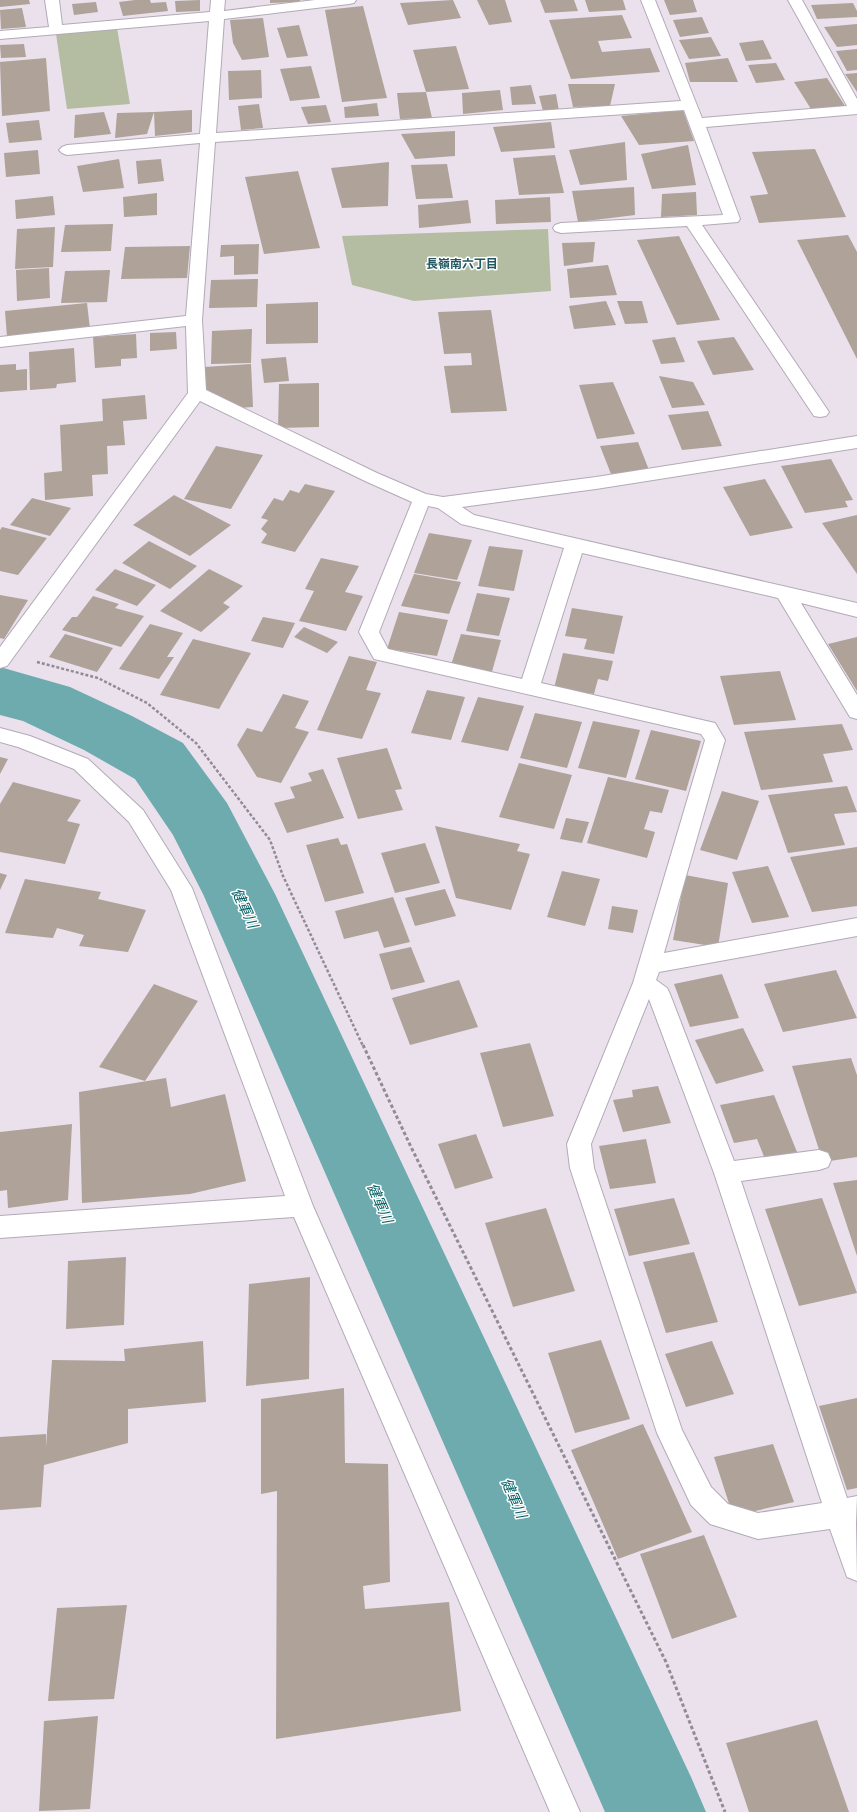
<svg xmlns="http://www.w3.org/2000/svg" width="857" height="1812" viewBox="0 0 857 1812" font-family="Raleway,'Noto Sans JP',sans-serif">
	<rect width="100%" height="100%" fill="#eae1ed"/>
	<path fill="#b4bda1" d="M117 28 130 104 67 109 56 34Z
		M548 229 551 291 414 301 352 285 342 236Z"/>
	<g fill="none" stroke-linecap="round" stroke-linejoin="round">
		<path fill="#6dabae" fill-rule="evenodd" d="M0 667 70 687 132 716 183 743 227 803 275 894 691 1777 706 1812H605L203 894 173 835 135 779 84 750 23 721 0 715Z"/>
	</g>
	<path fill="#aea299" d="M0 0H29L30 4 0 7Z
		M135 0H150L151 3 166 2 168 11 123 16 119 2Z
		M200 0V11L176 12 175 1Z
		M270 0H300V2L270 3Z
		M453 0 461 18 408 25 400 3Z
		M477 0H505L512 22 489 25Z
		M540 0H574L578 11 545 13Z
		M585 0H623L626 10 589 12Z
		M664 0H693L697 12 670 15Z
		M96 2 98 12 74 15 72 4Z
		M853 3 857 11V17L817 19 811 5Z
		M363 6 387 98 342 102 325 10Z
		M22 8 26 27 1 29 0 10Z
		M622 15 632 38 598 41 602 52 650 48 660 72 571 79 549 20Z
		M702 17 709 33 680 37 673 20Z
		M263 18 269 57 242 60 233 43 230 20Z
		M857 24V45L837 47 824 27Z
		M299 25 308 56 287 58 277 28Z
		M711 37 721 56 689 59 679 40Z
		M763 40 772 59 746 61 739 43Z
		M24 44 26 57 1 58 0 45Z
		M456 46 469 89 426 92 413 50Z
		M857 49V70L847 71 836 51Z
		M46 58 50 111 2 116 0 62Z
		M728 58 738 82H690L685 63Z
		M776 63 785 80 756 83 748 65Z
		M311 66 320 98 290 101 280 69Z
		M261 70 262 98 229 100 228 71Z
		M857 73V92L845 74Z
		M827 78 845 106 811 109 794 82Z
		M568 84H615L610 106 573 107Z
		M531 85 536 104 512 105 510 87Z
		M500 90 503 110 463 114 462 93Z
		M426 92 432 118 400 119 397 93Z
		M556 94 559 111H543L539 96Z
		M377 103 379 116 345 118 344 107Z
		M259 104 263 128 241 130 238 106Z
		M326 105 331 122 308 124 301 107Z
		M192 110V132L155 136 154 112Z
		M683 110 694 141 639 145 621 116Z
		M104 112 111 134 74 138 75 115Z
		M154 112 147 134 115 138 117 113Z
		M39 120 42 140 9 143 6 123Z
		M551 122 555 148 501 152 493 127Z
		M455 131V156L415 159 401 134Z
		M625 142 627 180 580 185 569 150Z
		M688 145 696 185 652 189 641 154Z
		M815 149 846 217 759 223 750 196 768 194 752 152Z
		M38 150 40 174 6 177 4 153Z
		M555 155 564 193 519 195 513 158Z
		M119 159 124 188 83 192 77 166Z
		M161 159 164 181 138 184 136 161Z
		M389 162 388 206 342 208 331 168Z
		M447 164 453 198 416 199 411 165Z
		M298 171 320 248 264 254 245 177Z
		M634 187 635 215 578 222 572 191Z
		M696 192 697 215 661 217 662 194Z
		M157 193V215L124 217 123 197Z
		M53 196 55 215 16 219 15 200Z
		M550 197 551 222 496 224 495 200Z
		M468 200 471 223 419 228 418 205Z
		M113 224 111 251 61 252 65 225Z
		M55 227 53 267 15 269 17 229Z
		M848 235 857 252V359L797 240Z
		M679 236 720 320 677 325 637 240Z
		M595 242 593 262 564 266 562 243Z
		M259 244 258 274 234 275V256L220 257 221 245Z
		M190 246 187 278 121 279 125 247Z
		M608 265 617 295 570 298 567 269Z
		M49 268 50 298 17 301 16 270Z
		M110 270 107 302 61 303 65 271Z
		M258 279 257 307 209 308 211 280Z
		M606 301 616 325 574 329 569 306Z
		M617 301H642L648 323 625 324Z
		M318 302V343L266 344V304Z
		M87 303 90 329 7 337 5 311Z
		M491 310 507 411 451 413 444 366 472 365 471 353 444 354 438 312Z
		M252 329 251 363 211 364 212 331Z
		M176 332 177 349 150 351V333Z
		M136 334 137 358 121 359V366L95 368 93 337Z
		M675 337 685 362 661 364 652 340Z
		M734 337 754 370 713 375 697 341Z
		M74 348 76 382 57 384 56 388 30 390 29 352Z
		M286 357 289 381 264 383 261 359Z
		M16 364V370L27 369V390L0 392V365Z
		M251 364 253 407 238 408 205 393 204 367Z
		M659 376 693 382 705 405 672 408Z
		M613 382 635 434 597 439 579 385Z
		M319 383V427L278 428 279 384Z
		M145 395 147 419 123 421 125 445 107 446 108 474 92 475 93 496 45 500 44 473 62 471 60 425 103 421 102 399Z
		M708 411 722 446 682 450 668 415Z
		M638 442 649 470 611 474 600 446Z
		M216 446 263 455 231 509 184 499Z
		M831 459 853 500 845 501 848 507 805 513 781 466Z
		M765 479 793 528 750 536 723 487Z
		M305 484 335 491 295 552 261 543 267 534 261 529 268 520 261 518 274 498 283 501 290 490 299 493Z
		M174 495 231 525 190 556 133 525Z
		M32 498 71 508 50 536 10 525Z
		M857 515V574L822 523Z
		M2 527 47 538 18 575 0 571V530Z
		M429 533 472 540 457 580 414 573Z
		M149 541 197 566 170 589 122 563Z
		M489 546 523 550 514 591 478 586Z
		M321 558 359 566 345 592 363 596 346 631 299 621 314 591 305 589Z
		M115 569 156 585 137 606 95 590Z
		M209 569 243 586 223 603 230 607 201 632 160 611Z
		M414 574 461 582 449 614 401 606Z
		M477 593 510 598 499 636 466 631Z
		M0 595 28 600 4 639 0 638Z
		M93 596 119 604 115 608 144 616 121 647 62 630 72 617H77Z
		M572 608 623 616 614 654 584 649 587 639 565 636Z
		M399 612 448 620 437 656 387 649Z
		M263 617 295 623 283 648 251 641Z
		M150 624 183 633 167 657H174L159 679 119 669Z
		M304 627 338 642 327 653 294 637Z
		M65 634 113 648 97 672 49 657Z
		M461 634 501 640 491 675 450 668Z
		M857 637V691L828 644Z
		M193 639 251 653 219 709 160 695Z
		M563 653 613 661 608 681 598 679 594 694 554 688Z
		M349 656 377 662 366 690 381 693 362 739 317 730Z
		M780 671 796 720 734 725 720 676Z
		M427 690 465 697 451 740 411 733Z
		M283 694 309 701 295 728 309 732 281 783 257 777 237 745 247 728 262 732Z
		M478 697 524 706 508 751 461 742Z
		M535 713 582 722 567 768 520 758Z
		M593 721 640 730 626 778 578 768Z
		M842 724 853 750 823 754 833 782 761 790 744 732Z
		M651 730 701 741 686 791 635 779Z
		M387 748 402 789 395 790 403 810 358 819 337 758Z
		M0 757 8 759 0 774Z
		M519 763 572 775 554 829 499 817Z
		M323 769 344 818 287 833 274 803 295 798 290 787 312 781 308 773Z
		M608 777 669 790 662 813 650 811 644 829 655 832 647 858 587 843Z
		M13 782 81 800 67 821 80 824 65 864 0 852V804Z
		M847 786 857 812 834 814 845 845 788 853 768 795Z
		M722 791 759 801 737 860 700 850Z
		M566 818 589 822 582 843 560 839Z
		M435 826 520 844 517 851 530 854 511 910 456 898Z
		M338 838 341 845 347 844 364 893 325 902 306 845Z
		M425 843 440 883 395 893 381 853Z
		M857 847V906L812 912 790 857Z
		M768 866 789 917 752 923 732 872Z
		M562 871 600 879 585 926 547 917Z
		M0 873 7 875 0 890Z
		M685 875 728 883 718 947 673 940Z
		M25 879 101 892 98 899 146 910 128 952 79 946 84 935 57 928 53 938 5 933Z
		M445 889 456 916 415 926 405 898Z
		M393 897 410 942 384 948 378 931 344 939 335 911Z
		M612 906 638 910 633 933 608 929Z
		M411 947 425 982 391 990 379 954Z
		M836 970 857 1018 783 1032 764 984Z
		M722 974 739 1018 690 1027 674 984Z
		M459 980 478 1027 410 1045 392 998Z
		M154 984 198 1001 145 1081 99 1067Z
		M743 1028 764 1071 716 1084 695 1040Z
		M530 1043 554 1116 503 1127 480 1053Z
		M851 1058 857 1075V1157L823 1162 792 1066Z
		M166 1078 171 1107 225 1094 246 1181 190 1194 82 1203 79 1092Z
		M658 1086 671 1123 623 1132 613 1100 633 1097 632 1090Z
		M774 1095 797 1152 765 1159 757 1139 734 1143 720 1105Z
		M72 1124 68 1200 8 1208 7 1190 0 1191V1132Z
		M476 1134 493 1178 455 1189 438 1144Z
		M646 1139 656 1183 610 1189 599 1146Z
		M857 1180V1256L833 1183Z
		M674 1198 690 1244 629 1256 614 1209Z
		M822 1198 857 1293 799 1306 765 1209Z
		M546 1208 575 1291 513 1307 485 1223Z
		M694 1252 718 1322 666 1333 643 1262Z
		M126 1257 124 1325 66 1329 68 1261Z
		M310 1277 309 1379 246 1386 249 1284Z
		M601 1340 630 1419 575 1433 548 1353Z
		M203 1341 206 1402 128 1409V1443L44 1465 41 1507 0 1510V1437L46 1434V1447L52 1360 125 1361 124 1349Z
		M712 1341 734 1394 686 1407 665 1354Z
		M344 1388 345 1463 388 1464 390 1582 363 1586 365 1609 449 1602 461 1711 276 1739 277 1491 261 1494V1399Z
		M857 1398V1488L847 1490 819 1406Z
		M643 1424 692 1532 618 1559 571 1450Z
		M773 1444 794 1502 733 1516 714 1457Z
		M704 1535 737 1617 672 1639 640 1554Z
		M127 1605 114 1699 48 1701 57 1608Z
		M98 1716 90 1809 39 1811 44 1721Z
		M817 1720 849 1812H749L726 1743Z"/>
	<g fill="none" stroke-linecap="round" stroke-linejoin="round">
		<defs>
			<path id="minor" d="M45 0H59L62 25 210 12 211 0H225L224 11 315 0H356L354 3 349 4 224 19 216 133 681 101 641 0H655L702 118 847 106 788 0H802L857 99V114L706 127 740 219 738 222 702 225 829 412 826 416 820 417 814 416 687 226 561 233 555 231 553 228 555 225 561 223 723 215 684 110 215 142 202 320 206 390 377 473 426 494 443 497 596 477 857 436V448L596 489 462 507 474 515 857 603V617L801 603 857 695V719L850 717 778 598 582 553 541 683 715 723 725 740 664 953 857 918V936L659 972 656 980 667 988 670 994 734 1161 819 1150 828 1153 831 1160 828 1167 819 1170 741 1181 847 1498 857 1496 856 1523 857 1581 847 1577 830 1529 758 1539 710 1524 691 1505 657 1433 570 1168 567 1144 633 983 705 740 701 734 374 659 359 632 412 502 365 481 200 401 7 666 0 668V647L188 393 186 326 0 347V337L186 316 200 143 67 155 62 153 59 150 62 147 67 145 200 134 209 21 0 39V31L49 27ZM428 506 438 508 461 524 564 548 522 679 388 649 379 632ZM649 999 714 1173 822 1503 758 1513 728 1504 711 1487 682 1430 594 1168 591 1144Z
				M0 728 30 736 88 759 143 810 192 888 313 1206 580 1812H550L294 1217 0 1238V1216L285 1196 171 890 129 822 74 769 18 747 0 742Z"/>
		</defs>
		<use href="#minor" stroke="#b2aab6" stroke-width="2"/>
		<path stroke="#918b93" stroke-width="2.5" stroke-dasharray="3 2" stroke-linecap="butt" d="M37 662 98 678 147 703 196 743 270 840 283 876 363 1046"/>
		<path stroke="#918b93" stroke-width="3" stroke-dasharray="3.5 2.5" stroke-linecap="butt" d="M363 1045 411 1147 666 1662 725 1812"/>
		<use href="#minor" fill="#fff" fill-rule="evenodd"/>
	</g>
	<g text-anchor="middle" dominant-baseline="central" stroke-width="3" stroke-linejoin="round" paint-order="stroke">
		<g font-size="12" font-weight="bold" fill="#205762" stroke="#fff">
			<text x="462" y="264">長嶺南六丁目</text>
		</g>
		<g font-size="14" font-style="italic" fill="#005e62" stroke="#fff">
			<text transform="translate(245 908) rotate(65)">健軍川</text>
			<text transform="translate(380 1203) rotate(66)">健軍川</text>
			<text transform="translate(514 1498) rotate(66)">健軍川</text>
		</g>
	</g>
</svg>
